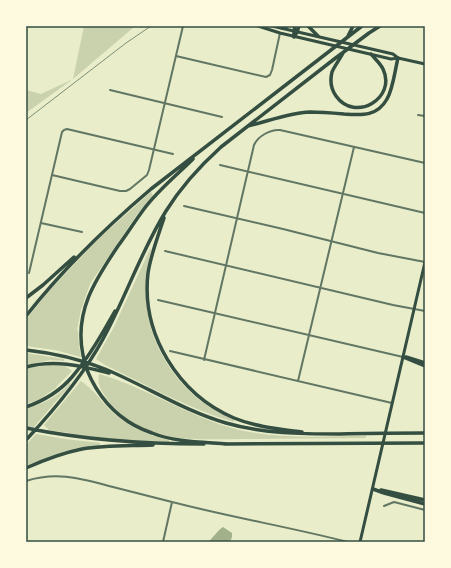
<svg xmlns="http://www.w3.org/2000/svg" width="451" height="568" viewBox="0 0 451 568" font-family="Cabin,sans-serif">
	<rect width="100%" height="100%" fill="#e9edc9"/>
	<path fill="#cad2ad" d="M84 26H131L134 27 73 79 26 113V90L41 94 73 79Z
		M151 192 153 195 136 216 90 284 81 310 77 330 78 331 79 346 81 357 55 350 26 346V319L51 289 95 242Z
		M150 249H151C148 263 146 277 146 292 145 335 170 379 205 404 214 410 224 415 234 420V422C189 409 147 385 105 365L96 359 114 327Z
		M26 353 64 359V361L50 360 26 365Z
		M50 365 65 366 72 371 57 386 56 388 38 400 26 404V368Z
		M99 374C145 387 186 415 232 428 275 440 322 436 366 436V438C327 438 287 439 247 439 221 439 188 441 162 435 141 430 120 417 107 399 101 390 97 385 99 374Z
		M81 381C85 384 89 387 93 391 98 396 102 402 107 407 124 425 146 435 169 440V442L125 440 88 436 49 430 44 425Z
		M69 383 71 384 33 428 26 426V409C42 404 59 397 69 383Z
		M36 434 65 439 100 443V446C73 449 51 455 26 466V445Z"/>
	<path fill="#a3b18a" d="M223 527 232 533V537L230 542H208C214 537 217 531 223 527Z"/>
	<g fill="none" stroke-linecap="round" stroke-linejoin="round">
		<path stroke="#617663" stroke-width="2" d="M176 56 266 77 270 75 272 70 280 33
			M110 90 222 117
			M418 115 425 116
			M220 165 425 213
			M52 175 120 191H126L130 189 147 175 149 170 183 26
			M184 206 283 229 378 253 425 262
			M41 223 82 232
			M165 251 393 305 425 311
			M29 273 62 132 64 130 67 129 173 154
			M158 300 403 357
			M170 351 392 403
			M204 360 254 145C258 136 271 129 280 130L425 163
			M298 381 354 147
			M26 481C58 471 82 479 113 487 133 492 152 497 172 502 230 517 289 527 348 542
			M384 506 394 502 425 510
			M163 542 172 502"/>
		<path stroke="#344e41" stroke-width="3" d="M258 26 280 33 391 59 398 58
			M272 26 393 54 398 58 425 64
			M360 542 425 262"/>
		<path stroke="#344e41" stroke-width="3.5" d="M308 26 318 36
			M282 28 287 26
			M348 36 353 26
			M294 37 297 32 299 26
			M294 37V31L295 26
			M343 53C340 59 335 65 332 72 330 80 331 89 336 96 355 123 397 98 383 69 380 63 375 59 371 54
			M248 126C269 121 288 113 310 112 322 112 333 113 344 114 361 115 377 117 387 99 393 89 395 70 398 58
			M193 159C177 175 158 190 144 209 135 221 127 234 118 246 95 280 74 312 83 355 85 367 90 378 96 388 109 409 128 425 152 433 174 442 202 442 227 444
			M164 218C158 236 151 254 148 273 141 334 178 394 234 418 256 427 279 429 302 432
			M26 298 43 285 74 257
			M26 316C63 269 105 228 151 189L362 26
			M26 350C53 353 80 359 105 369 146 386 184 411 226 423 264 434 302 434 340 434 369 433 397 433 425 433
			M403 357 425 366
			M406 357 425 363
			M26 367C55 359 81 366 109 373
			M26 407C43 401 60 391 72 377 89 357 102 334 115 311
			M26 428C85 440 144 444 204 444
			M26 440C55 409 83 376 103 339 126 297 141 251 166 211 181 187 200 166 221 147L333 60 369 33 380 26
			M224 444 425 443
			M26 468C44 460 62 453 82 449 105 445 130 446 153 445
			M373 489 384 493 425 504
			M381 490 425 500"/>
		<path stroke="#7c8e77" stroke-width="1" d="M26 120 126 43 151 26"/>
	</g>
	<rect width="451" height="568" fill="none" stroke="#fefae0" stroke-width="54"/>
	<rect x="27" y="27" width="397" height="514" fill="none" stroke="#344e41" stroke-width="1.5"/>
</svg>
